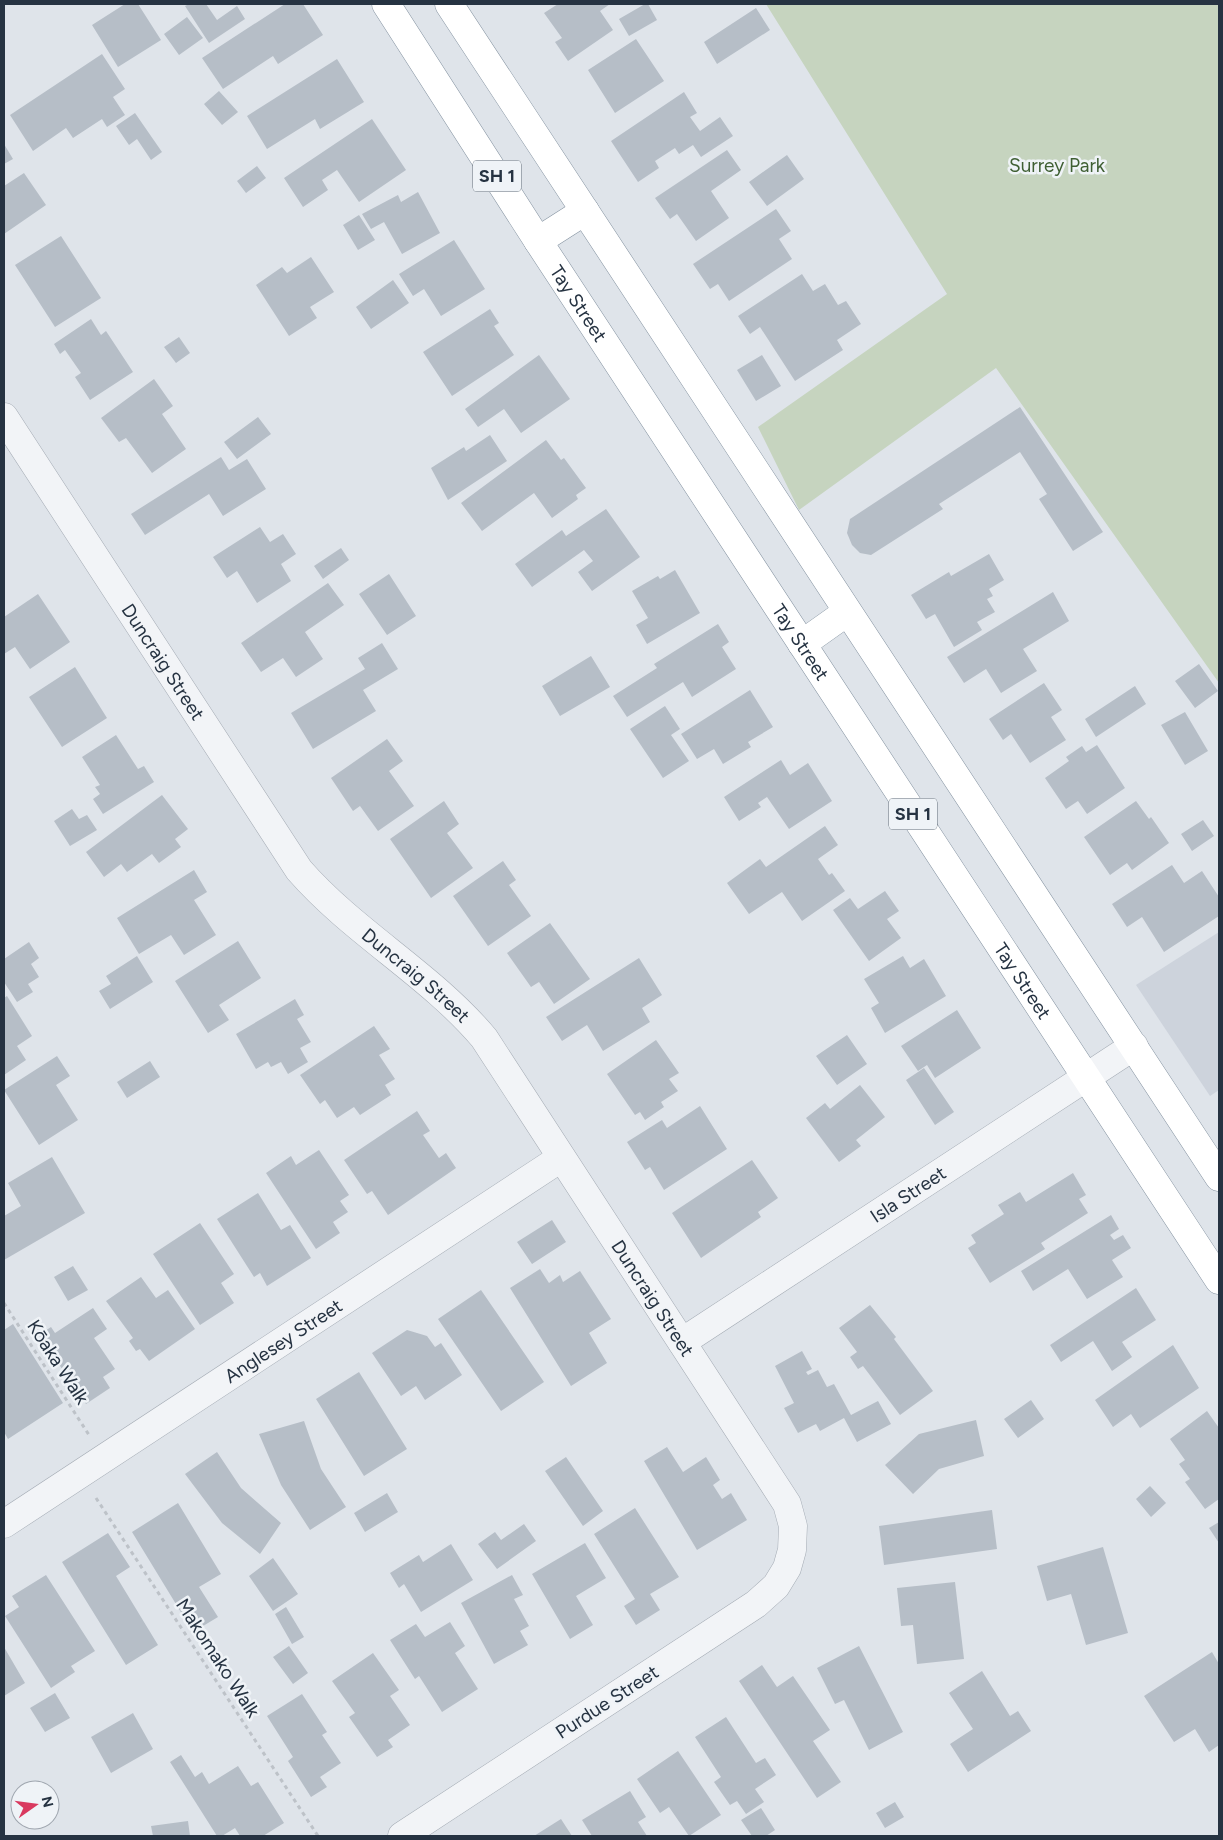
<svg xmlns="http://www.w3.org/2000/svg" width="1223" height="1840" viewBox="0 0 1223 1840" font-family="Figtree,sans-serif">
	<rect width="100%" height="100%" fill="#dfe4ea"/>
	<path fill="#cdd3dc" d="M1219 932V1090L1210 1096 1136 985Z"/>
	<path fill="#c6d4bf" d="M766 4H1219V683L996 368 799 510 758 427 947 294Z"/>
	<path fill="#b6bec7" d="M125 4H138L161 40 118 67 92 25Z
		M189 4H206L217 20 237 6 245 19 209 43 185 6Z
		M285 4H303L323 35 278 64 273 56 223 89 202 58Z
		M558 4H610L600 11 613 30 568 61 555 42 562 38 544 13Z
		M645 4H648L657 20 629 36 619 19Z
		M756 8 770 30 717 64 704 42Z
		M187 17 203 38 179 55 164 34Z
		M636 39 664 81 615 113 588 70Z
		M102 54 125 89 113 97 125 115 107 127 102 119 73 138 66 128 33 151 10 115Z
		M337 59 364 102 320 129 315 119 267 149 247 116Z
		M219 91 238 112 222 125 204 104Z
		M684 92 697 113 690 117 700 131 720 117 733 136 701 157 693 145 679 154 675 148 655 161 659 168 638 182 611 141Z
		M135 113 162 152 151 160 137 139 129 145 116 126Z
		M372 119 406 170 359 202 337 170 322 180 328 190 303 207 284 178Z
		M4 144 13 159 4 164Z
		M727 150 741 170 711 191 729 218 696 241 677 214 670 219 655 198Z
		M787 155 804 179 767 206 749 182Z
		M257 166 266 178 246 193 237 181Z
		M24 173 46 205 4 234V186Z
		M418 192 440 233 402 254 384 222 371 229 362 214 398 195 401 202Z
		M776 209 791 231 779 239 792 259 729 301 718 284 710 289 693 264Z
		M359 215 375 240 358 250 343 225Z
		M61 236 101 298 55 327 15 265Z
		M454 240 485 289 441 316 424 289 413 296 399 274Z
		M311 257 334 292 310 307 317 318 289 336 256 285 282 267 287 273Z
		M802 274 813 291 825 284 838 305 846 301 861 324 837 340 843 350 795 381 760 327 750 334 738 316Z
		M393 280 409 303 371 329 356 307Z
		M490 309 499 323 494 326 514 355 452 396 423 352Z
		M91 319 101 335 106 331 133 372 90 400 75 377 81 373 65 350 60 354 54 344Z
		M179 337 190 353 176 363 164 347Z
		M539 355 570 399 521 433 504 409 478 427 465 409Z
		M762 355 781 386 756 401 737 370Z
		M154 379 173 406 162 414 186 449 152 473 126 438 119 442 101 418Z
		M1020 407 1103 532 1073 551 1039 499 1047 494 1020 452 939 504 943 509 871 555 860 553 852 545 847 533 850 519Z
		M258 417 271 434 237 459 224 442Z
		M490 435 507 461 448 500 431 468 464 447 466 451Z
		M546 440 561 460 564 458 586 488 576 495 578 499 552 518 534 493 482 531 461 503Z
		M221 457 229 470 247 459 266 489 223 516 209 494 145 535 131 514Z
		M606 509 640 557 592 591 578 572 593 561 584 550 532 587 515 564 562 530 566 536Z
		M260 527 270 542 283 534 296 554 281 564 291 581 257 603 237 571 227 578 213 557Z
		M341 548 349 560 323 579 314 566Z
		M989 554 1004 580 989 589 993 596 987 599 995 612 977 622 982 630 954 647 935 614 926 619 911 595 949 572 951 576Z
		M675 570 700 613 647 644 636 625 648 618 632 591 658 576 660 579Z
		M389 574 416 616 387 635 359 594Z
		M328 583 344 605 305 632 323 659 296 677 283 658 261 672 241 643Z
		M1053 592 1069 621 1023 649 1037 671 1001 693 986 669 964 683 947 657Z
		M38 594 70 642 30 669 15 647 4 654V617Z
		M718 624 729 642 722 647 736 669 692 697 683 682 627 717 613 696 657 668 654 664Z
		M382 643 398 669 363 690 376 711 313 749 291 713 365 669 358 658Z
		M591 656 610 687 560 716 542 686Z
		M1199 664 1218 691 1195 708 1175 681Z
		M75 667 107 718 62 747 29 697Z
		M1044 683 1062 710 1051 717 1066 740 1030 763 1011 734 1003 740 989 719Z
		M1135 686 1146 704 1096 737 1085 719Z
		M750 690 773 727 748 742 751 747 723 764 714 749 697 759 681 734Z
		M665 706 680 729 671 735 689 761 663 778 630 729Z
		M1185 712 1208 751 1185 765 1161 725Z
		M116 735 138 769 144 766 154 782 103 814 93 799 100 794 95 787 100 785 82 757Z
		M387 739 403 761 389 771 414 806 378 831 360 806 353 811 331 778Z
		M1097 745 1125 788 1087 814 1078 801 1066 809 1045 778 1069 761 1066 757 1082 746 1086 752Z
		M781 760 790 775 808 763 832 801 789 829 767 797 758 803 761 807 739 821 724 797Z
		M162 795 188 829 175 839 181 847 159 863 152 854 127 872 121 864 104 877 86 852Z
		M444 801 459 824 447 833 473 868 431 898 390 839Z
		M1136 801 1149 819 1151 817 1169 843 1132 870 1127 863 1110 875 1084 837Z
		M72 809 79 819 87 815 97 830 70 846 54 821Z
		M1203 820 1214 836 1192 851 1181 834Z
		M825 826 838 845 818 859 829 875 832 873 845 891 802 921 782 892 749 914 727 883 760 859 766 867Z
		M503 861 516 880 509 885 531 916 488 946 453 896Z
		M1172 865 1184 883 1202 871 1219 897V916L1164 952 1142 917 1127 927 1112 904Z
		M194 870 207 892 194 900 216 935 184 955 171 935 139 954 117 918Z
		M885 891 899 911 887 919 901 938 869 961 833 910 850 898 858 909Z
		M550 923 590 979 554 1004 539 982 531 987 507 953Z
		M238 941 261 978 219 1005 229 1020 208 1033 175 981Z
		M29 942 39 958 31 964 39 977 28 984 33 992 17 1002 4 982V959Z
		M137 956 153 982 110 1009 99 991 111 984 106 976Z
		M903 956 910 968 924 959 946 996 885 1033 871 1008 879 1003 864 979Z
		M639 958 662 995 642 1008 650 1022 603 1051 587 1025 562 1041 546 1017Z
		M7 996 32 1036 17 1046 26 1060 4 1075V998Z
		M295 999 304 1015 297 1019 311 1042 300 1048 308 1062 288 1074 281 1062 271 1067 268 1062 256 1069 236 1034Z
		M957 1010 981 1048 935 1078 927 1065 918 1071 901 1046Z
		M374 1026 390 1049 379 1055 395 1079 385 1085 391 1095 360 1115 354 1107 337 1118 325 1100 320 1104 300 1075Z
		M847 1035 867 1064 837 1085 816 1056Z
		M656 1040 679 1073 669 1079 678 1091 661 1102 664 1107 645 1120 640 1112 635 1115 607 1074Z
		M57 1056 70 1076 56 1085 78 1120 39 1145 4 1090Z
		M150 1061 160 1077 127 1098 117 1082Z
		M924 1068 954 1112 935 1125 906 1080Z
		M860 1085 885 1117 856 1140 861 1146 839 1162 806 1118 825 1103 830 1109Z
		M700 1106 727 1149 664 1190 650 1167 645 1170 627 1142 662 1120 667 1128Z
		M417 1111 430 1131 423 1135 439 1158 446 1153 456 1168 388 1215 372 1191 367 1194 344 1160Z
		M319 1150 349 1195 340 1201 348 1212 333 1222 340 1233 316 1249 266 1173 291 1156 296 1165Z
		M52 1157 85 1213 4 1260V1216L21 1206 8 1183Z
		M752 1160 778 1198 758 1212 761 1217 701 1258 672 1213Z
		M1073 1173 1086 1195 1079 1199 1088 1213 1041 1243 1045 1249 990 1283 968 1248 976 1243 971 1235 1004 1214 998 1205 1020 1192 1026 1202Z
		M258 1193 281 1230 290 1225 311 1258 267 1286 260 1273 254 1277 217 1219Z
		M1111 1215 1119 1229 1110 1235 1114 1240 1123 1235 1131 1248 1112 1260 1123 1277 1087 1299 1068 1269 1033 1291 1021 1271Z
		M552 1220 566 1242 532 1264 517 1242Z
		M200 1223 234 1274 221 1283 234 1303 200 1325 153 1254Z
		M73 1266 88 1290 68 1301 54 1277Z
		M540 1269 549 1283 560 1275 563 1282 580 1271 611 1319 589 1333 607 1363 571 1386 510 1288Z
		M141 1277 156 1298 168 1290 195 1329 149 1361 140 1349 136 1351 129 1341 133 1338 106 1301Z
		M1136 1288 1156 1320 1122 1342 1132 1357 1112 1371 1093 1341 1061 1362 1050 1345Z
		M481 1290 544 1382 501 1411 438 1319Z
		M870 1305 896 1337 894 1339 933 1391 900 1415 863 1366 858 1369 850 1357 857 1352 839 1328Z
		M93 1308 107 1329 94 1338 115 1369 103 1377 110 1388 86 1404 39 1335 51 1327 55 1333Z
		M13 1324 63 1403 8 1439 4 1432V1330Z
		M407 1330 427 1336 435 1347 441 1343 462 1375 425 1400 416 1386 401 1396 372 1353Z
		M1173 1345 1199 1388 1140 1428 1131 1414 1113 1427 1095 1400Z
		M802 1351 812 1369 806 1372 808 1375 818 1370 827 1387 834 1384 851 1415 878 1401 891 1424 857 1442 844 1418 820 1431 816 1424 798 1433 784 1408 794 1403 775 1366Z
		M359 1372 407 1449 364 1476 316 1399Z
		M1031 1400 1044 1419 1018 1438 1004 1419Z
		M1207 1411 1219 1428V1499L1205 1509 1185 1482 1190 1479 1179 1464 1185 1460 1170 1439Z
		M976 1420 984 1456 939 1469 913 1494 885 1465 919 1434Z
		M304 1421 321 1469 346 1507 310 1530 281 1485 259 1434Z
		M667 1447 683 1472 706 1457 720 1480 713 1485 722 1499 731 1493 747 1520 697 1550 644 1461Z
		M217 1452 241 1488 281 1523 260 1554 222 1523 185 1474Z
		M566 1457 603 1511 583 1526 545 1471Z
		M1150 1486 1166 1503 1151 1517 1136 1499Z
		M387 1493 398 1512 365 1532 354 1513Z
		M178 1503 221 1574 199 1587 218 1617 193 1632 132 1532Z
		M635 1508 679 1577 650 1594 660 1610 636 1625 624 1606 635 1599 594 1534Z
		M992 1510 997 1549 884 1565 879 1526Z
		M1219 1522V1543L1209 1528Z
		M524 1524 536 1541 497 1569 478 1544 495 1532 501 1540Z
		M108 1533 130 1567 116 1576 158 1645 126 1665 62 1562Z
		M585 1543 606 1578 576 1596 593 1625 570 1639 532 1574Z
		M451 1544 473 1580 421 1612 404 1584 399 1588 390 1573 419 1555 423 1562Z
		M1103 1547 1128 1633 1086 1645 1071 1594 1047 1601 1037 1566Z
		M273 1558 298 1594 273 1611 249 1576Z
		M46 1575 95 1651 71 1666 75 1672 51 1688 5 1616 19 1607 12 1596Z
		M512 1575 523 1595 514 1599 529 1626 520 1631 528 1645 494 1664 461 1603Z
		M955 1582 964 1659 917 1664 913 1625 901 1626 897 1588Z
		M286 1607 304 1637 292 1644 275 1614Z
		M450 1622 465 1646 455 1653 478 1689 442 1712 419 1676 415 1679 390 1640 416 1624 425 1637Z
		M289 1646 308 1673 293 1684 273 1657Z
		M859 1646 903 1732 869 1750 844 1700 835 1704 817 1668Z
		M4 1647 25 1683 4 1696Z
		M1212 1652 1219 1664V1745L1209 1752 1195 1729 1174 1742 1144 1696Z
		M373 1653 399 1690 390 1696 410 1725 388 1740 393 1747 377 1757 349 1717 355 1713 332 1681Z
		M762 1665 777 1687 793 1676 830 1730 813 1741 841 1782 817 1798 739 1681Z
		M982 1671 1010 1716 1018 1711 1031 1731 968 1772 950 1744 973 1729 949 1693Z
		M55 1693 70 1718 45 1732 30 1708Z
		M302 1694 327 1732 322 1735 341 1763 320 1777 327 1787 311 1797 288 1761 293 1757 267 1716Z
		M133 1713 153 1749 111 1773 91 1737Z
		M726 1717 756 1763 765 1758 776 1775 755 1789 764 1802 746 1814 737 1801 730 1805 714 1782 721 1777 695 1737Z
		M678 1751 721 1815 689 1836 669 1807 660 1813 637 1779Z
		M181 1755 195 1777 202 1772 209 1784 238 1766 251 1786 258 1782 284 1823 263 1836H240L235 1828 222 1836H217L170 1762Z
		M630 1791 646 1817 638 1822 647 1836H592L582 1820Z
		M895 1802 904 1817 885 1828 876 1813Z
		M761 1808 775 1830 766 1836H752L741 1820Z
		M561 1819 572 1836H534Z
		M188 1821 190 1836H153L151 1826Z"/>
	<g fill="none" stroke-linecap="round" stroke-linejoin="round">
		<defs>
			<g id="minor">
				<path id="s1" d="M4 417 299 870C354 933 430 974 484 1038L787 1504 793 1526 792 1550 787 1568 776 1586 756 1604 402 1836"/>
				<path id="s2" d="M682 1342 1134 1046"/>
				<path id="s3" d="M4 1524 561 1158"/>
			</g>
			<g id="highway">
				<path id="s4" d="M386 4 538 241 1219 1280"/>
				<path d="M449 4 1219 1177"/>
				<path d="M538 241 585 211"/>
				<path d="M802 644 847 612"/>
			</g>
		</defs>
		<use href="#minor" stroke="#a4abb4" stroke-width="29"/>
		<use href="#highway" stroke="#8593a1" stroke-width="29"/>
		<path stroke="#bdc2c8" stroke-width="3" stroke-dasharray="4 4" stroke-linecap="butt" d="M4 1303 89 1435
			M96 1498 318 1836"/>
		<use href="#minor" stroke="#f2f4f7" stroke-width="28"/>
		<use href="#highway" stroke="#fff" stroke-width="28"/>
	</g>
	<g text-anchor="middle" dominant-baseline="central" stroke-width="5" stroke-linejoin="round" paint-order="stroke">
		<g fill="#eff3f7" stroke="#626d78" stroke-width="1">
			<rect x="473" y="160.5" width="48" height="31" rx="4"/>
			<rect x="889" y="798.5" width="48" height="31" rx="4"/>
		</g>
		<g font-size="18" font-weight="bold" fill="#263342">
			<text x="497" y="176">SH 1</text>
			<text x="913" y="814">SH 1</text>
		</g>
		<g font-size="19" fill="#3f5f33" stroke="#eff3f7">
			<text x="1057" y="165">Surrey Park</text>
		</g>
		<g font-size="19" fill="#263342" stroke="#eff3f7">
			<text stroke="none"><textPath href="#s4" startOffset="356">Tay Street</textPath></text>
			<text stroke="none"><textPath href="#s4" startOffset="761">Tay Street</textPath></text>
			<text stroke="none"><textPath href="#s1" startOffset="292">Duncraig Street</textPath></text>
			<text stroke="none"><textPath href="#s1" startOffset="698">Duncraig Street</textPath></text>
			<text stroke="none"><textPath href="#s4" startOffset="1166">Tay Street</textPath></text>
			<text stroke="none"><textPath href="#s2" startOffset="270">Isla Street</textPath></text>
			<text stroke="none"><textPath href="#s1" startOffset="1101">Duncraig Street</textPath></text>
			<text stroke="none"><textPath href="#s3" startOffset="334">Anglesey Street</textPath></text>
			<text transform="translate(58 1362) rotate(57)">Kōaka Walk</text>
			<text transform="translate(218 1658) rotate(57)">Makomako Walk</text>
			<text transform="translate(607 1702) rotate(-33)">Purdue Street</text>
		</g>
	</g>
	<rect width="1223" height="1840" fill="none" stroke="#263342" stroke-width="10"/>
	<g transform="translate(35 1805) rotate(76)"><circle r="24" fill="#eff3f7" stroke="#9fa6af"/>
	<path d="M0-4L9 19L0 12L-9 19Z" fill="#d9395f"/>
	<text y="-8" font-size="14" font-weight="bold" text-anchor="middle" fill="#263342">N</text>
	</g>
</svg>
